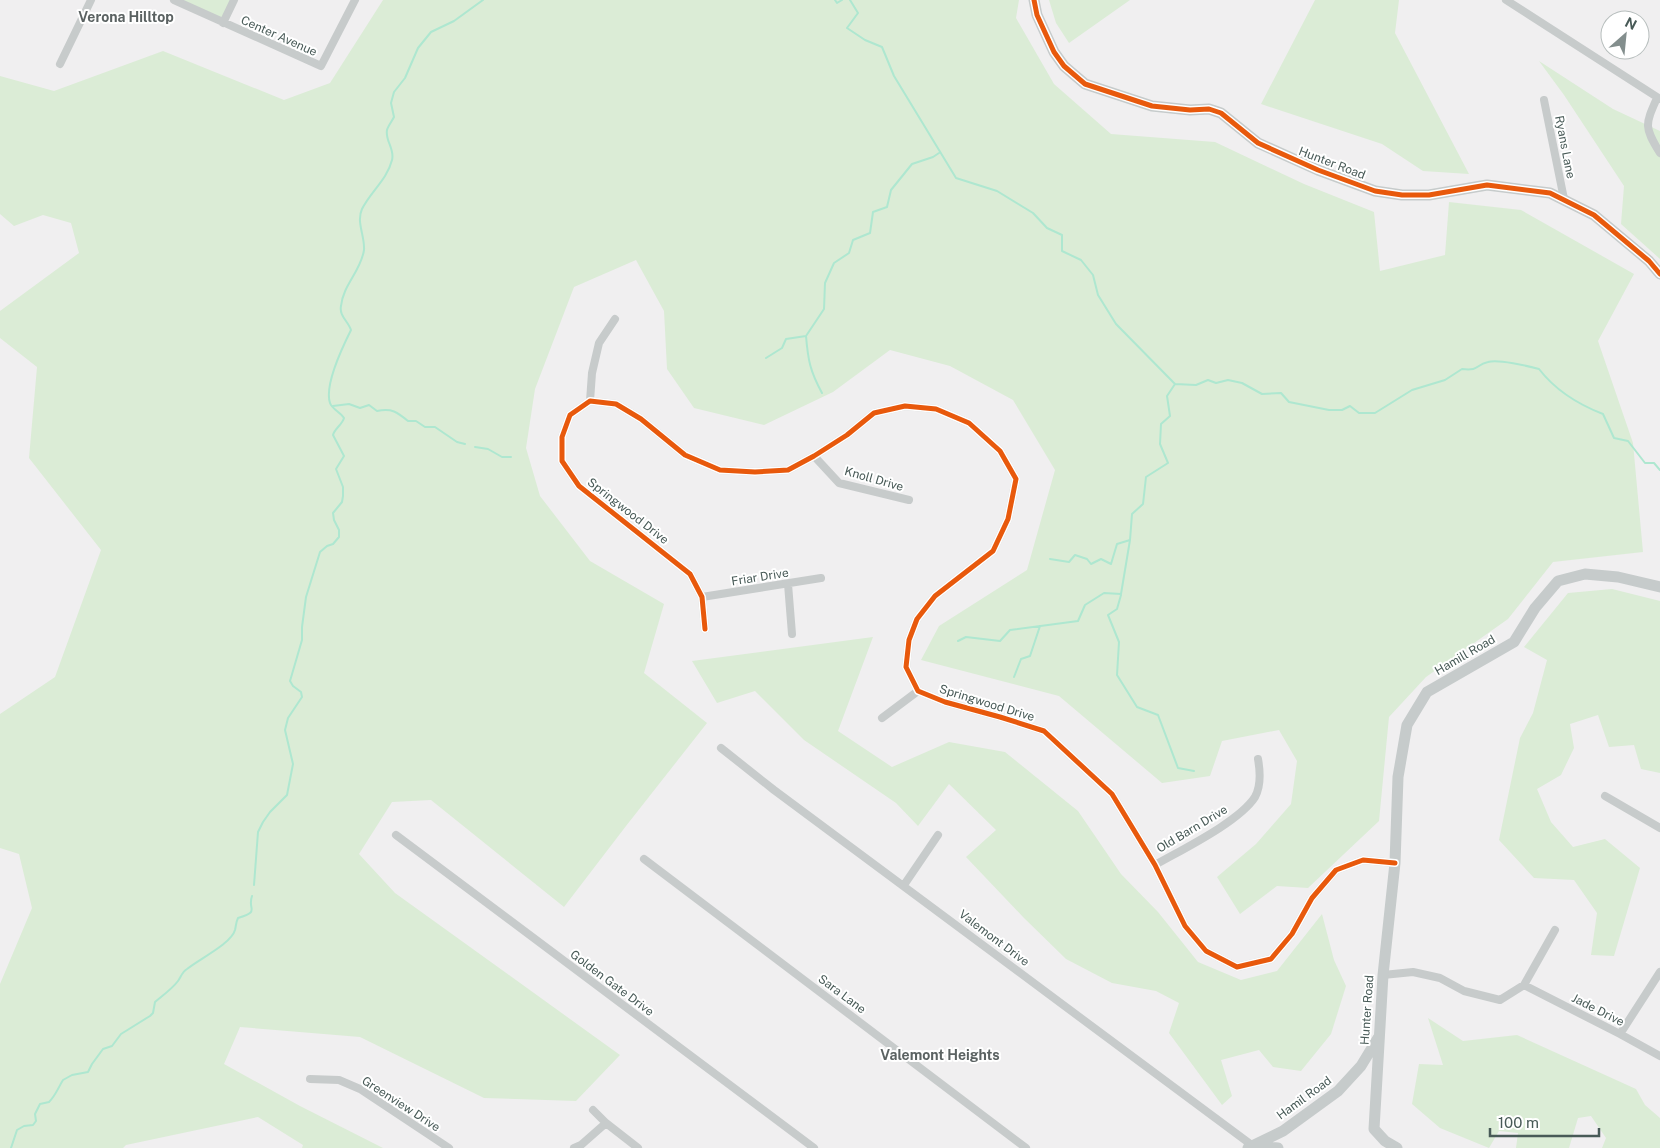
<svg xmlns="http://www.w3.org/2000/svg" width="1660" height="1148" viewBox="0 0 1660 1148" font-family="'Public Sans',sans-serif">
	<rect width="100%" height="100%" fill="#f0eff0"/>
	<path fill="#dbecd6" d="M174 0H234L223 23Z
		M383 0H1019L1016 18 1054 84 1111 134 1215 142 1304 184 1374 212 1380 271 1445 255 1449 202 1521 210 1634 274 1598 341 1633 443 1643 552 1553 562 1508 619 1426 677 1389 717 1379 821 1308 888 1277 886 1240 914 1217 877 1256 844 1291 804 1297 761 1279 730 1222 741 1210 776 1162 783 1059 696 921 660 939 626 1027 570 1055 470 1013 400 950 366 890 350 833 392 764 425 694 408 667 369 664 311 636 260 574 287 535 389 526 448 540 496 590 561 664 604 644 673 707 723 626 826 564 907 431 800 392 802 359 854 395 893 620 1055 576 1101 484 1098 360 1037 240 1027 224 1064 300 1106 383 1148H302L303 1145 258 1117 126 1145 123 1148H0V984L32 908 19 854 0 848V714L55 677 101 550 29 458 37 367 0 338V311L79 253 71 223 43 215 14 226 0 214V76L54 91 163 51 284 100 330 83Z
		M1049 0H1130L1069 43 1056 23Z
		M1315 0H1399L1395 33 1469 174 1423 171 1382 144 1261 104Z
		M1539 61 1613 109 1660 131V259L1621 224 1624 186 1564 95Z
		M1612 589 1660 601V773L1641 769 1634 745 1609 747 1598 715 1570 724 1574 748 1561 775 1537 789 1551 822 1573 847 1605 839 1640 868 1614 956 1591 955 1597 913 1574 880 1534 878 1499 840 1520 738 1533 713 1547 660 1524 647 1568 593Z
		M873 637 838 731 892 767 949 742 1005 752 1078 811 1121 874 1158 912 1198 962 1241 980 1277 971 1322 914 1334 960 1346 986 1331 1034 1301 1071 1273 1067 1259 1050 1221 1060 1232 1096 1222 1105 1169 1033 1179 1003 1156 991 1112 983 1066 959 1024 918 966 857 996 830 949 784 918 826 896 803 804 740 755 691 717 703 692 661Z
		M1428 1018 1463 1041 1517 1035 1636 1089 1645 1105 1660 1118V1148H1602L1606 1138 1591 1116 1578 1118 1569 1148H1516L1518 1133 1499 1131 1489 1148 1440 1128 1412 1104 1419 1064 1443 1065Z"/>
	<g fill="none" stroke-linecap="round" stroke-linejoin="round">
		<path stroke="#aee7d0" stroke-width="2" d="M835 0 837 3 842 0
			M850 0 858 13 847 28 865 40 882 47 894 76 956 178 997 191 1033 213 1047 228 1062 235V251L1081 260 1093 275 1098 295 1116 324 1175 384 1196 385 1208 380 1216 383 1228 380 1242 383 1262 394 1281 393 1289 402 1329 410H1342L1350 406 1359 413H1375L1412 390 1445 380 1462 369C1480 371 1475 365 1488 362 1498 359 1528 366 1539 369 1556 391 1577 404 1603 414L1614 438 1628 441 1645 463H1654L1660 470
			M806 336C808 360 810 371 822 393
			M766 358 782 348 786 339 806 336 824 309 825 283 834 263 849 253 853 240 870 233 873 212 887 207 891 190 912 164 933 157 939 153
			M333 406 349 404 360 408 369 405 377 411C392 408 397 412 408 421H416L425 427H435L457 442 465 444
			M475 447 488 449 502 457H511
			M1050 559 1069 562 1075 555 1087 559 1091 564 1101 559 1111 564 1117 544 1130 540
			M1121 595 1117 609 1108 615 1119 642 1117 675 1137 707 1158 715 1178 768 1194 771
			M958 641 966 637 1000 641 1010 630 1078 621 1085 605 1104 593 1121 594 1130 540 1132 514 1143 504 1146 477 1168 463 1160 444 1161 424 1170 416 1167 396 1175 384
			M1014 677 1021 659 1030 656 1040 626
			M254 885 258 832 263 822 270 812 287 795 293 764 285 730 288 718 302 697 301 692 293 686 290 681 302 640V627L306 597 320 552 327 546 333 544 339 537V530L334 520 333 513 342 502 343 496V487L336 469 344 456 333 435C335 428 342 425 344 418 340 412 332 409 330 403 324 385 343 346 351 330 348 321 339 316 341 306 343 285 361 271 364 250 365 236 356 222 362 209 371 191 387 180 392 160 395 149 385 141 387 130 388 126 392 121 394 117L391 103 394 92 405 78 418 48 431 32 454 21 483 0
			M11 1148 17 1130 24 1126 33 1125 36 1121 35 1114 40 1104 49 1102C56 1095 58 1088 63 1080L72 1075 88 1072 92 1064 103 1049 112 1046 121 1034 150 1016 153 1013 155 1002C162 996 172 989 178 981 181 977 182 972 187 969 199 959 231 944 235 930 236 926 236 922 238 918 261 911 247 910 252 896"/>
		<path stroke="#c7cbcb" stroke-width="8" d="M174 0 321 66 355 0
			M1506 0 1660 99
			M223 23 234 0
			M60 64 91 0
			M1657 98C1645 125 1644 127 1660 153
			M1544 100 1564 199
			M590 401 592 373 599 343 615 319
			M814 456 839 483 909 500
			M788 584 792 634
			M702 597 821 578
			M705 629 702 597 690 574 579 486 562 461V437L570 415 590 401 616 404 641 419 685 455 720 470 755 472 788 470 814 456 847 435 874 413 905 406 936 409 969 423 1000 451 1016 479 1008 519 993 551 935 596 917 619 909 640 906 667 918 691 945 702 1000 717 1044 731 1112 794 1155 865 1185 926 1206 951 1237 967 1271 959 1292 934 1312 898 1336 870 1363 860 1395 863
			M882 718 918 691
			M721 748 774 790 1253 1146
			M1605 796 1660 828
			M396 835 814 1148
			M644 859 1026 1148
			M1155 865C1181 850 1239 822 1255 797 1261 786 1260 770 1258 759
			M904 885 938 835
			M1383 975 1413 972 1440 978 1464 991 1500 1000 1524 985 1555 930
			M1524 985 1620 1034 1660 1056
			M1620 1034 1660 972
			M310 1079 339 1080 360 1089 449 1148
			M593 1110 606 1123 638 1148
			M574 1148 581 1145 606 1123"/>
		<path stroke="#c6cbcb" stroke-width="11" d="M1034 0 1037 15 1054 52 1064 66 1085 84 1152 106 1190 110 1209 109 1221 113 1258 143 1318 170 1375 191 1402 195H1429L1487 185 1550 193 1594 215 1649 261 1660 274
			M1253 1146 1278 1148
			M1248 1148 1283 1131 1338 1091 1361 1066 1378 1038
			M1397 1148 1385 1141 1374 1129 1383 975 1395 863 1398 777 1407 725 1427 692 1514 642 1535 608 1558 581 1585 574 1618 577 1660 587"/>
		<defs>
			<path id="cycleway" d="M1034 0 1037 15 1054 52 1064 66 1085 84 1152 106 1190 110 1209 109 1221 113 1258 143 1318 170 1375 191 1402 195H1429L1487 185 1550 193 1594 215 1649 261 1660 274
				M705 629 702 597 690 574 579 486 562 461V437L570 415 590 401 616 404 641 419 685 455 720 470 755 472 788 470 814 456 847 435 874 413 905 406 936 409 969 423 1000 451 1016 479 1008 519 993 551 935 596 917 619 909 640 906 667 918 691 945 702 1000 717 1044 731 1112 794 1155 865 1185 926 1206 951 1237 967 1271 959 1292 934 1312 898 1336 870 1363 860 1395 863"/>
		</defs>
		<use href="#cycleway" stroke="#fff" stroke-width="8"/>
		<use href="#cycleway" stroke="#e8590c" stroke-width="5"/>
	</g>
	<g text-anchor="middle" dominant-baseline="central" stroke-width="4" stroke-linejoin="round" paint-order="stroke">
		<g font-size="12" fill="#485a57" stroke="#fff">
			<text transform="translate(279 36) rotate(24)">Center Avenue</text>
			<text transform="translate(1565 147) rotate(79)">Ryans Lane</text>
			<text transform="translate(1332 163) rotate(21)">Hunter Road</text>
			<text transform="translate(874 479) rotate(16)">Knoll Drive</text>
			<text transform="translate(628 511) rotate(38)">Springwood Drive</text>
			<text transform="translate(760 577) rotate(-9)">Friar Drive</text>
			<text transform="translate(1465 655) rotate(-30)">Hamill Road</text>
			<text transform="translate(987 703) rotate(17)">Springwood Drive</text>
			<text transform="translate(1192 829) rotate(-31)">Old Barn Drive</text>
			<text transform="translate(994 938) rotate(37)">Valemont Drive</text>
			<text transform="translate(612 983) rotate(37)">Golden Gate Drive</text>
			<text transform="translate(842 994) rotate(37)">Sara Lane</text>
			<text transform="translate(1367 1010) rotate(-86)">Hunter Road</text>
			<text transform="translate(1598 1010) rotate(27)">Jade Drive</text>
			<text transform="translate(1304 1098) rotate(-36)">Hamil Road</text>
			<text transform="translate(401 1104) rotate(33)">Greenview Drive</text>
		</g>
		<g font-size="14" font-weight="bold" fill="#5b6262" stroke="#fff">
			<text x="126" y="17">Verona Hilltop</text>
			<text x="940" y="1055">Valemont Heights</text>
		</g>
	</g>
	<g transform="translate(1625 35) rotate(27)"><circle r="24" fill="#ffffff" stroke="#b6bdbc"/>
	<path d="M0-4L9 19L0 12L-9 19Z" fill="#838e8d"/>
	<text y="-8" font-size="14" font-weight="bold" text-anchor="middle" fill="#485a57">N</text>
	</g>
	<path d="M1490 1128v8h109v-8" fill="none" stroke="#485a57" stroke-width="2.5"/>
	<text x="1498" y="1128" font-size="15" fill="#485a57" stroke="#ffffff" stroke-width="4" paint-order="stroke">100 m</text>
</svg>
